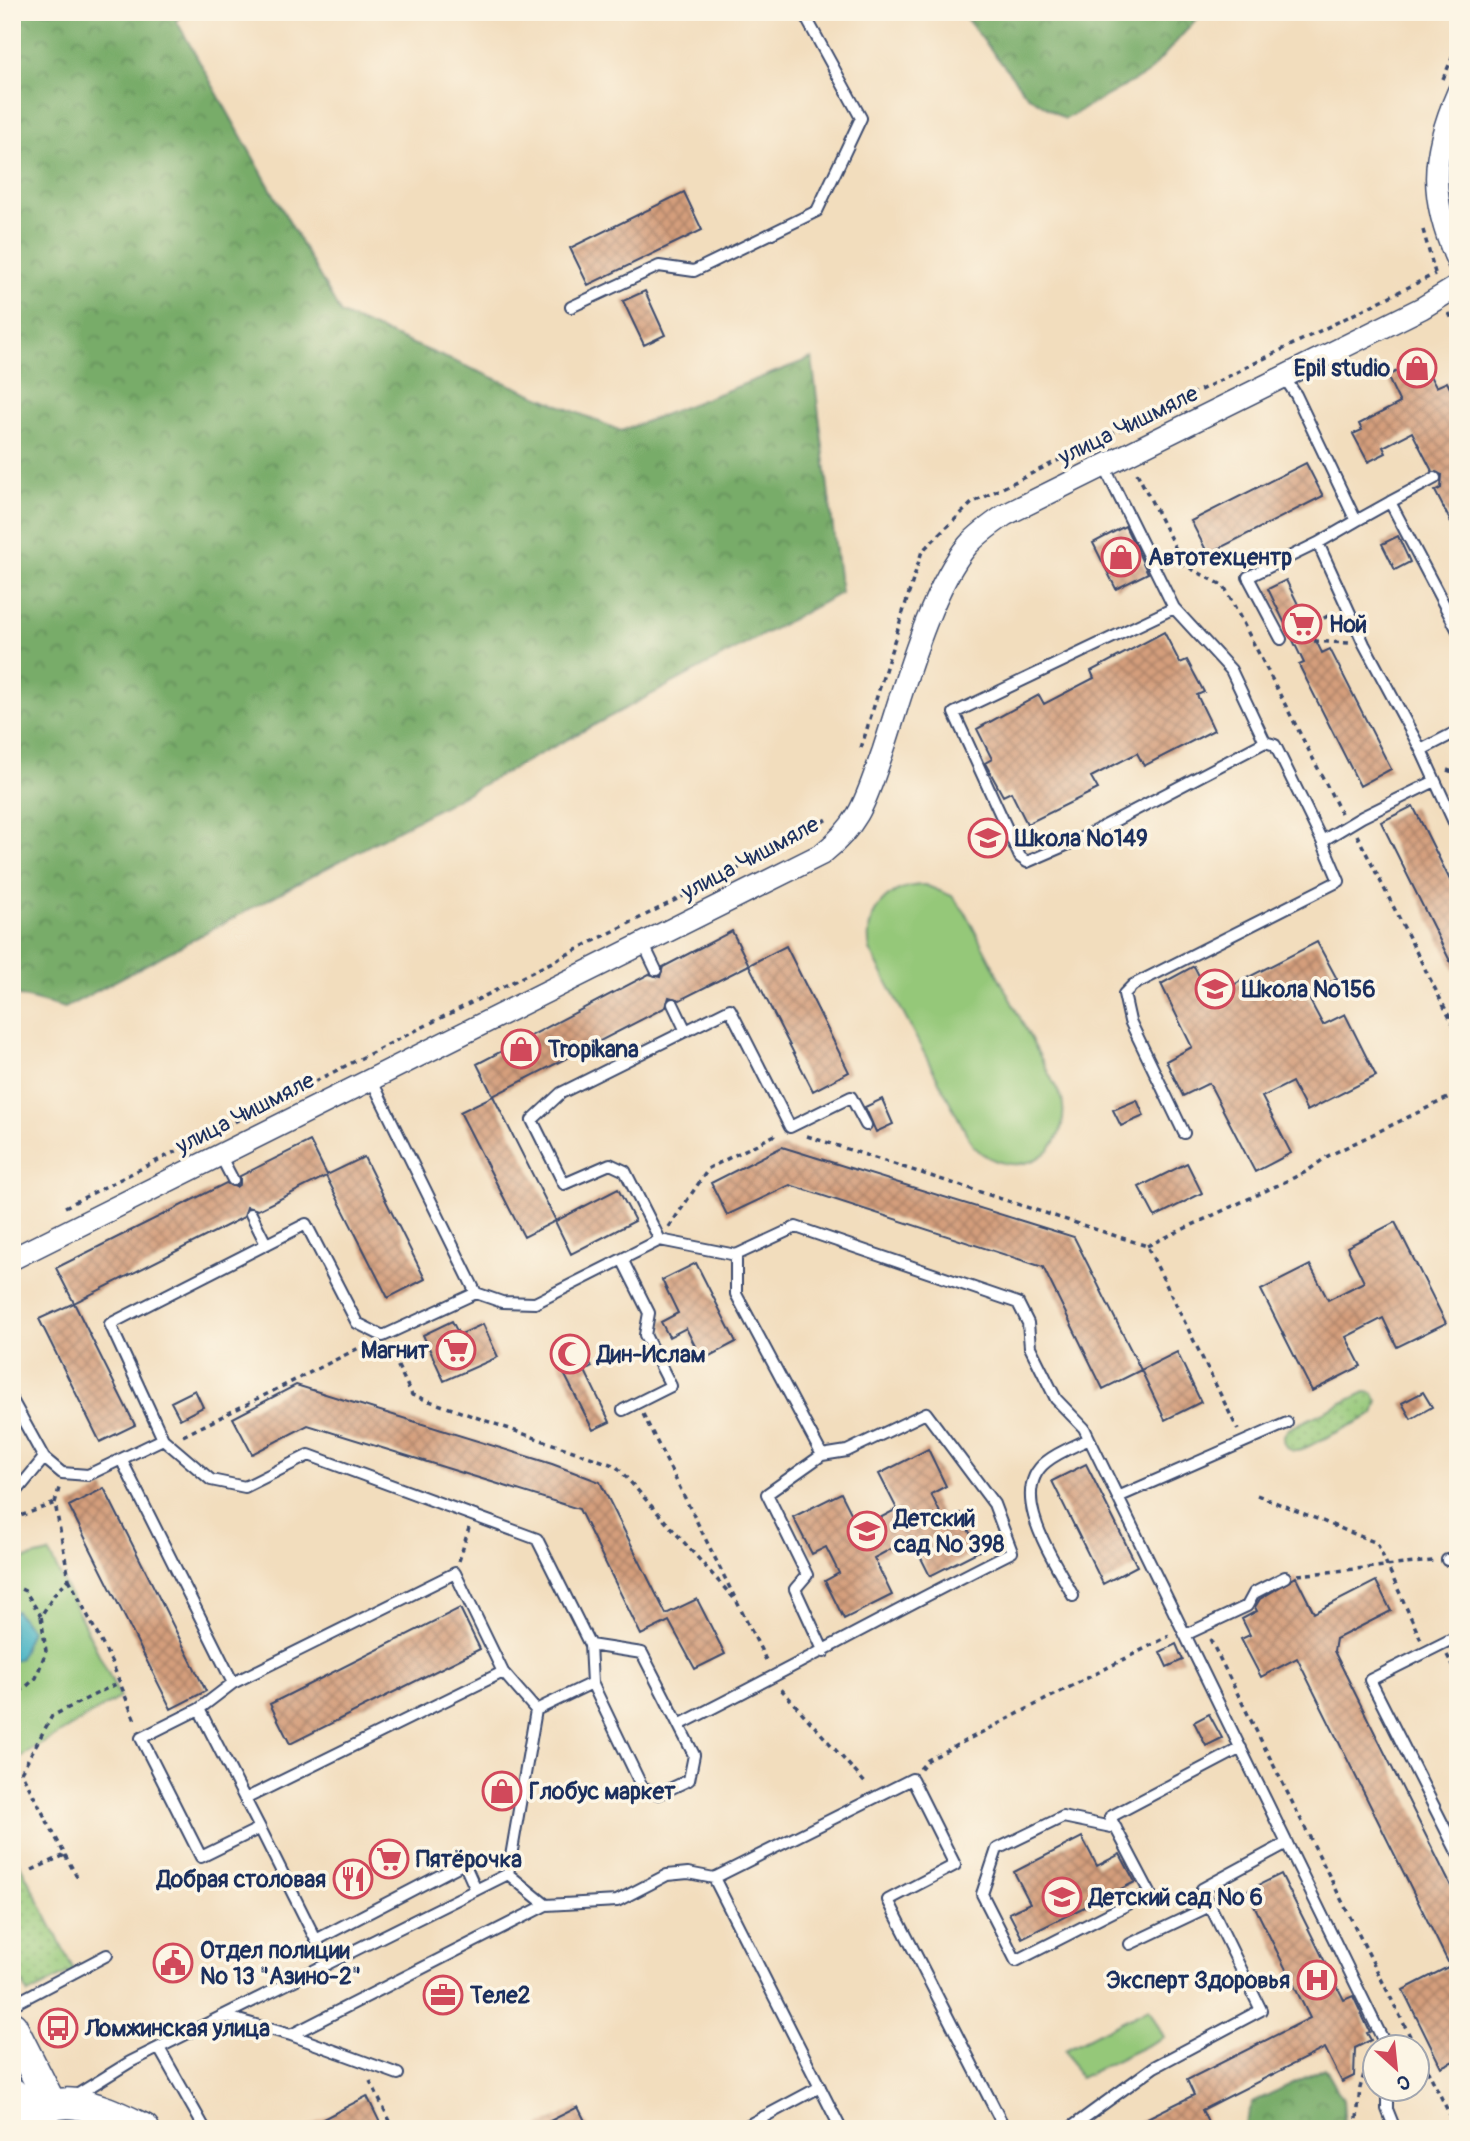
<svg xmlns="http://www.w3.org/2000/svg" width="1470" height="2141" viewBox="0 0 1470 2141" font-family="Pangolin,sans-serif">
	<defs>
		<pattern id="grass-dots" width="8" height="8" patternUnits="userSpaceOnUse" patternTransform="scale(1.75)"><rect width="8" height="8" fill="#95c879"/><path d="M2 2h.1M6 6h.1" fill="none" stroke="#79a366" stroke-width="1.8" stroke-linecap="round"/></pattern>
		<pattern id="forest-crowns" width="20" height="18" patternUnits="userSpaceOnUse" patternTransform="scale(1.75)"><rect width="20" height="18" fill="#78ac69"/><path d="M2 6a3 3 0 1 1 6 0M12 15a3 3 0 1 1 6 0" fill="none" stroke="#628c5a"/></pattern>
		<pattern id="building-cross-hatch" width="8" height="8" patternUnits="userSpaceOnUse" patternTransform="scale(1.75)"><rect width="8" height="8" fill="#d49e7b"/><path d="M0 0l8 8M0 8l8-8" fill="none" stroke="#ab8168"/></pattern>
	</defs>
	<rect width="100%" height="100%" fill="#fcf5e5"/>
	<filter id="ink" filterUnits="userSpaceOnUse"><feTurbulence type="fractalNoise" baseFrequency=".0143" numOctaves="2"/><feDisplacementMap in="SourceGraphic" scale="14" xChannelSelector="R" yChannelSelector="G"/><feConvolveMatrix kernelMatrix="1 2 1 2 8 2 1 2 1" color-interpolation-filters="sRGB"/></filter>
	<filter id="wash" filterUnits="userSpaceOnUse"><feTurbulence type="fractalNoise" baseFrequency=".00686" numOctaves="4" result="noise"/><feDisplacementMap in="SourceGraphic" scale="28" xChannelSelector="R" yChannelSelector="G"/><feGaussianBlur stdDeviation="1.57" result="paint"/><feColorMatrix in="noise" values="0 0 0 0 0 0 0 0 0 0 0 0 0 0 0 0 0 1.4 0 .05"/><feComposite in="paint" operator="in"/></filter>
	<g filter="url(#wash)">
		<rect width="100%" height="100%" fill="#f2ddbd"/>
		<!-- grass -->
		<path fill="url(#grass-dots)" stroke="#587c6c" stroke-width="2" d="M 1365,1392 L 1372,1393 L 1378,1401 L 1374,1414 L 1301,1450 C 1291,1453 1283,1448 1283,1437 L 1288,1429 Z
			M 12,1848 L 74,1970 L 28,1994 L 12,1962 Z"/>
		<!-- forest -->
		<path fill="url(#forest-crowns)" stroke="#4a6e64" stroke-width="2" d="M 12,12 L 191,12 L 176,20 L 341,314 L 621,431 L 812,358 L 841,593 L 65,1008 L 12,994 Z
			M 961,12 L 1203,12 L 1148,73 L 1065,119 L 1027,95 Z
			M 1325,2068 L 1343,2100 L 1345,2129 L 1243,2129 L 1253,2102 Z"/>
		<!-- park -->
		<path fill="#95c879" stroke="#587c6c" stroke-width="2" d="M 925,885 L 952,896 L 965,912 L 1062,1099 C 1073,1155 1014,1186 973,1146 L 870,950 C 863,913 887,885 925,885 Z
			M 49,1553 L 120,1697 L 12,1762 L 12,1562 Z
			M 1149,2008 L 1164,2037 L 1080,2078 L 1065,2050 Z"/>
		<!-- water -->
		<path fill="#47b3c4" stroke="#317191" stroke-width="2" d="M 16,1611 L 31,1630 L 20,1658 L 12,1661 L 12,1612 Z"/>
		<g id="blocks">
			<!-- building -->
			<path fill="url(#building-cross-hatch)" d="M 684,192 L 702,230 L 588,285 L 570,248 Z
				M 645,291 L 665,335 L 644,345 L 623,301 Z
				M 1421,359 L 1436,387 L 1447,382 L 1458,404 L 1458,536 L 1435,491 L 1441,488 L 1442,475 L 1432,471 L 1412,432 L 1383,447 L 1386,453 L 1368,462 L 1353,434 L 1362,430 L 1359,424 L 1400,403 L 1387,376 Z
				M 1306,463 L 1323,496 L 1208,554 L 1191,521 Z
				M 1125,526 L 1148,573 L 1116,589 L 1093,543 Z
				M 1398,536 L 1410,562 L 1395,570 L 1382,544 Z
				M 1286,580 L 1322,653 L 1330,649 L 1391,769 L 1360,786 L 1299,665 L 1304,663 L 1268,589 Z
				M 1164,632 L 1180,663 L 1187,660 L 1204,692 L 1197,695 L 1214,730 L 1144,766 L 1137,753 L 1091,777 L 1098,789 L 1027,824 L 1011,792 L 1003,796 L 985,763 L 992,759 L 977,729 L 1039,695 L 1044,704 L 1094,678 L 1091,671 Z
				M 1413,806 L 1458,896 L 1458,977 L 1381,822 Z
				M 732,931 L 749,965 L 680,1000 L 669,997 L 666,1007 L 493,1096 L 477,1064 L 649,974 L 660,977 L 663,967 Z
				M 1317,942 L 1337,979 L 1307,995 L 1323,1025 L 1345,1014 L 1376,1076 L 1307,1111 L 1292,1082 L 1262,1097 L 1291,1153 L 1255,1172 L 1209,1083 L 1183,1096 L 1166,1061 L 1192,1047 L 1161,984 L 1194,966 L 1210,997 Z
				M 786,946 L 849,1072 L 813,1091 L 749,965 Z
				M 493,1096 L 556,1221 L 618,1189 L 635,1221 L 571,1254 L 555,1221 L 524,1237 L 460,1112 Z
				M 882,1099 L 893,1124 L 876,1132 L 865,1107 Z
				M 1137,1100 L 1144,1116 L 1121,1126 L 1113,1110 Z
				M 310,1141 L 327,1175 L 364,1157 L 425,1279 L 388,1298 L 326,1176 L 258,1210 L 247,1207 L 244,1217 L 74,1303 L 56,1268 L 226,1183 L 236,1187 L 240,1184 L 240,1176 Z
				M 782,1147 L 1074,1237 L 1141,1370 L 1103,1389 L 1043,1267 L 790,1185 L 727,1215 L 711,1183 Z
				M 1187,1163 L 1202,1193 L 1155,1217 L 1139,1187 Z
				M 1395,1222 L 1446,1323 L 1397,1347 L 1383,1318 L 1346,1337 L 1361,1366 L 1312,1391 L 1261,1290 L 1310,1265 L 1328,1300 L 1364,1282 L 1347,1247 Z
				M 696,1263 L 736,1342 L 702,1360 L 686,1328 L 669,1337 L 661,1322 L 678,1313 L 662,1280 Z
				M 74,1303 L 135,1425 L 100,1442 L 39,1319 Z
				M 452,1321 L 459,1335 L 483,1324 L 498,1357 L 444,1381 L 423,1335 Z
				M 580,1344 L 592,1367 L 585,1371 L 610,1422 L 593,1430 L 555,1356 Z
				M 1177,1352 L 1201,1402 L 1165,1420 L 1141,1370 Z
				M 296,1385 L 552,1464 L 600,1482 L 666,1614 L 697,1599 L 725,1654 L 695,1669 L 669,1621 L 641,1635 L 579,1509 L 308,1425 L 252,1454 L 233,1418 Z
				M 195,1390 L 203,1407 L 180,1419 L 171,1402 Z
				M 1423,1392 L 1432,1407 L 1411,1419 L 1402,1403 Z
				M 928,1449 L 946,1486 L 931,1494 L 944,1521 L 960,1513 L 979,1551 L 930,1576 L 911,1538 L 874,1558 L 892,1595 L 844,1619 L 825,1581 L 839,1573 L 826,1547 L 812,1554 L 793,1517 L 841,1493 L 859,1529 L 897,1509 L 879,1474 Z
				M 1086,1464 L 1137,1566 L 1103,1584 L 1052,1481 Z
				M 104,1488 L 206,1691 L 171,1709 L 69,1506 Z
				M 1296,1577 L 1314,1613 L 1376,1581 L 1391,1611 L 1336,1639 L 1334,1651 L 1458,1900 L 1458,2059 L 1441,2067 L 1403,1990 L 1450,1966 L 1297,1658 L 1261,1677 L 1241,1639 L 1250,1635 L 1242,1619 L 1257,1611 L 1255,1607 L 1260,1599 Z
				M 460,1608 L 480,1649 L 290,1744 L 270,1704 Z
				M 1176,1644 L 1183,1660 L 1167,1667 L 1160,1652 Z
				M 1209,1714 L 1222,1738 L 1206,1746 L 1194,1722 Z
				M 1082,1837 L 1097,1866 L 1120,1854 L 1135,1882 L 1022,1938 L 1009,1913 L 1030,1903 L 1014,1872 Z
				M 1281,1874 L 1344,2000 L 1353,1996 L 1370,2032 L 1367,2033 L 1371,2040 L 1355,2048 L 1354,2076 L 1342,2082 L 1325,2048 L 1202,2110 L 1211,2129 L 1125,2129 L 1194,2095 L 1187,2080 L 1310,2018 L 1247,1891 Z
				M 367,2096 L 383,2129 L 304,2129 Z
				M 578,2107 L 589,2129 L 534,2129 Z"/>
		</g>
	</g>
	<g filter="url(#ink)">
		<use href="#blocks" fill-opacity="0" stroke="#3b496c" stroke-width="2"/>
		<g fill="none" stroke-linecap="round" stroke-linejoin="round">
			<defs>
				<path id="lane" d="M 571,307 L 659,266 L 694,271 L 817,211 L 861,118 L 803,12
					M 1284,377 L 1296,395 L 1356,521 L 1390,502 L 1458,631
					M 1104,466 L 1174,608 L 954,713 L 1020,857 L 1027,862 L 1078,840 L 1265,742
					M 1390,502 L 1435,478
					M 1356,521 L 1318,543 L 1364,644 L 1421,750 L 1458,831
					M 1174,608 L 1231,670 L 1265,742 L 1275,745 L 1322,841
					M 1281,639 L 1248,577 L 1318,543
					M 1421,750 L 1458,731
					M 643,943 L 656,970
					M 673,1004 L 686,1031
					M 371,1079 L 476,1293 L 502,1302 L 535,1303 L 660,1240 L 625,1171 L 610,1164 L 564,1184 L 532,1120 L 561,1093 L 730,1009 L 790,1127 L 851,1097 L 866,1125
					M 1184,1133 L 1130,1021 L 1124,994 L 1133,985 L 1339,881 L 1322,841 L 1362,817 L 1433,782
					M 220,1155 L 233,1180
					M 251,1214 L 266,1244
					M 660,1240 L 736,1255 L 796,1227 L 1018,1303 L 1028,1323 L 1030,1347 L 1056,1399 L 1084,1428 L 1386,2046
					M 736,1255 L 736,1294 L 822,1455
					M 622,1259 L 649,1313 L 645,1335 L 671,1386 L 623,1410
					M 476,1293 L 383,1336 L 357,1323 L 306,1224 L 110,1324 L 163,1439 L 211,1480 L 245,1487 L 309,1455 L 537,1539 L 590,1645
					M 12,1400 L 44,1458 L 62,1473 L 88,1475 L 163,1439
					M 121,1459 L 233,1683 L 455,1573 L 503,1672 L 245,1799 L 199,1709 L 233,1683
					M 12,1497 L 44,1458
					M 1118,1497 L 1287,1423
					M 1447,1560 L 1458,1559
					M 1073,1596 C 1056,1562 1006,1494 1046,1462 C 1058,1452 1075,1446 1089,1439
					M 1185,1635 L 1247,1606 L 1254,1593 L 1285,1577
					M 1458,1636 L 1370,1680 L 1458,1854
					M 503,1672 L 536,1710
					M 199,1709 L 141,1738 L 201,1857 L 260,1828 L 245,1799
					M 679,1725 C 790,1669 900,1608 1012,1552 L 994,1504 L 926,1413 L 847,1451 L 822,1455 L 767,1494 L 807,1575 L 795,1589 L 824,1652
					M 260,1828 L 328,1964
					M 1116,1828 L 1063,1817 L 997,1849 L 982,1894 L 1016,1961 L 1150,1893 L 1110,1817 L 1241,1748
					M 508,1874 L 546,1905 L 617,1901 L 667,1875 L 688,1873 L 714,1878
					M 316,1940 L 464,1863 L 476,1890
					M 1130,1944 L 1210,1906
					M 12,2005 L 107,1955
					M 224,2016 L 291,2035 L 546,1905
					M 291,2035 L 398,2074
					M 159,2048 L 205,2129
					M 1387,2088 L 1387,2109 L 1395,2129
					M 75,2096 L 130,2062 L 508,1874 L 536,1710 L 592,1683 L 642,1787 L 659,1794 L 689,1780 L 694,1755 L 642,1653 L 590,1645 L 592,1683
					M 741,2129 L 820,2087
					M 841,2129 L 714,1878 L 912,1779 L 955,1865 L 888,1900 L 1005,2129
					M 1069,2129 L 1154,2067 L 1261,2010 L 1202,1889 L 1287,1843"/>
				<path id="street" d="M 1458,92 C 1430,156 1429,199 1458,263
					M 12,1259 L 822,854 C 862,822 866,798 883,751 C 902,694 930,589 968,545 C 979,533 992,524 1005,515 L 1422,308 L 1458,286"/>
				<path id="secondary" d="M 12,2027 L 52,2106
					M 12,2093 L 26,2120
					M 18,2129 C 55,2083 102,2109 144,2129"/>
			</defs>
			<!-- lane casing -->
			<use href="#lane" stroke="#3b496c" stroke-width="14"/>
			<!-- street casing -->
			<use href="#street" stroke="#3b496c" stroke-width="24"/>
			<!-- secondary casing -->
			<use href="#secondary" stroke="#3b496c" stroke-width="33"/>
			<!-- path -->
			<path stroke="#3b496c" stroke-width="3.5" stroke-dasharray="5 5" stroke-linecap="butt" d="M 1443,79 L 1456,49
				M 1423,230 L 1435,273
				M 1449,313 L 1458,331
				M 1137,473 L 1184,565 L 1224,586 L 1341,813
				M 1315,623 L 1335,612
				M 1294,640 L 1349,643
				M 861,748 L 922,551 L 972,503 L 1435,274
				M 1447,770 L 1458,774
				M 1357,835 L 1458,1034
				M 807,1136 L 1147,1246 L 1238,1430
				M 65,1207 L 759,858 L 829,818
				M 669,1227 L 709,1168 L 779,1133
				M 1147,1246 L 1306,1172 L 1328,1156 L 1458,1093
				M 389,1348 L 412,1395 L 616,1466 L 738,1603
				M 643,1414 L 768,1664
				M 183,1436 L 367,1344
				M 1257,1495 L 1377,1543 L 1421,1640
				M 12,1519 L 55,1503
				M 459,1561 L 469,1528
				M 1298,1575 L 1433,1561
				M 69,1579 L 112,1663 L 136,1723
				M 12,1585 L 25,1591 L 41,1616
				M 1210,1639 L 1415,2046
				M 1447,1655 L 1458,1675
				M 781,1689 L 867,1785
				M 12,1699 L 36,1678 L 46,1651 L 41,1616 L 56,1592 L 69,1579 L 55,1503 L 59,1488
				M 920,1769 L 928,1760 L 1169,1636
				M 65,1855 L 77,1877
				M 32,1870 L 65,1855 L 21,1772 L 52,1716 L 120,1682
				M 1418,2051 L 1451,2117
				M 370,2081 L 394,2129
				M 1356,2129 L 1360,2088 L 1369,2057 L 1373,2054"/>
			<!-- lane -->
			<use href="#lane" stroke="#fff" stroke-width="10"/>
			<!-- street -->
			<use href="#street" stroke="#fff" stroke-width="21"/>
			<!-- secondary -->
			<use href="#secondary" stroke="#fff" stroke-width="30"/>
		</g>
	</g>
	<!-- icons -->
	<defs>
		<symbol id="shop-ring" viewBox="-11 -11 22 22"><circle r="9.5" fill="#fcf5e5" stroke="#d1495b" stroke-width="1.5"/><path d="M-5-2.5h2.3a2.7 3.5 0 0 1 5.4 0H5L5.5 6h-11ZM-1.5-2.5h3a1.5 2.3 0 0 0-3 0Z" fill="#d1495b"/></symbol>
		<symbol id="supermarket-ring" viewBox="-11 -11 22 22"><circle r="9.5" fill="#fcf5e5" stroke="#d1495b" stroke-width="1.5"/><path d="M-6-5.5h2.5l.6 2H6L4.5 2H-2.5L-4.4-4H-6ZM-1.5 3.2a1.3 1.3 0 1 0 .1 0ZM3 3.2a1.3 1.3 0 1 0 .1 0Z" fill="#d1495b"/></symbol>
		<symbol id="school-ring" viewBox="-11 -11 22 22"><circle r="9.5" fill="#fcf5e5" stroke="#d1495b" stroke-width="1.5"/><path d="M0-5L7-2L0 1L-7-2ZM-4 1L0 2.5L4 1V4Q0 6-4 4Z" fill="#d1495b"/></symbol>
		<symbol id="mosque-ring" viewBox="-11 -11 22 22"><circle r="9.5" fill="#fcf5e5" stroke="#d1495b" stroke-width="1.5"/><path d="M3.5-4.9A6 6 0 1 0 3.5 4.9A5 5 0 1 1 3.5-4.9Z" fill="#d1495b"/></symbol>
		<symbol id="restaurant-ring" viewBox="-11 -11 22 22"><circle r="9.5" fill="#fcf5e5" stroke="#d1495b" stroke-width="1.5"/><path d="M-5-6h1v4h1v-4h1v4h1v-4h1v5L-1.5 .5V6h-2V.5L-5-1ZM5-6V6H3V1.5H1.5Q1.5-4 5-6Z" fill="#d1495b"/></symbol>
		<symbol id="civic-ring" viewBox="-11 -11 22 22"><circle r="9.5" fill="#fcf5e5" stroke="#d1495b" stroke-width="1.5"/><path d="M-.6-6.5H3V-4.5H.6V-3L4-1V1h2V6H-6V1h2V-1L-.6-3ZM-1.2 2.5V6h2.4V2.5Z" fill="#d1495b"/></symbol>
		<symbol id="hospital-ring" viewBox="-11 -11 22 22"><circle r="9.5" fill="#fcf5e5" stroke="#d1495b" stroke-width="1.5"/><path d="M-5-5h3v3.5h4V-5h3V5h-3V1.5h-4V5h-3Z" fill="#d1495b"/></symbol>
		<symbol id="office-ring" viewBox="-11 -11 22 22"><circle r="9.5" fill="#fcf5e5" stroke="#d1495b" stroke-width="1.5"/><path d="M-6-3h4V-5.5h4V-3h4V5H-6ZM-1-4.5V-3h2v-1.5ZM-6 0V1H6V0Z" fill="#d1495b"/></symbol>
		<symbol id="bus-ring" viewBox="-11 -11 22 22"><circle r="9.5" fill="#fcf5e5" stroke="#d1495b" stroke-width="1.5"/><path d="M-5-6H5V4H4V6H2V4H-2V6H-4V4H-5ZM-3.5-4V0h7V-4ZM-3.5 1.2v1.5H-2V1.2ZM2 1.2v1.5H3.5V1.2Z" fill="#d1495b"/></symbol>
	</defs>
	<g fill-rule="evenodd">
		<use href="#shop-ring" x="1395" y="346" width="44" height="44"/>
		<use href="#shop-ring" x="1099" y="535" width="44" height="44"/>
		<use href="#supermarket-ring" x="1280" y="602" width="44" height="44"/>
		<use href="#school-ring" x="966" y="816" width="44" height="44"/>
		<use href="#school-ring" x="1193" y="967" width="44" height="44"/>
		<use href="#shop-ring" x="499" y="1027" width="44" height="44"/>
		<use href="#supermarket-ring" x="434" y="1328" width="44" height="44"/>
		<use href="#mosque-ring" x="548" y="1332" width="44" height="44"/>
		<use href="#school-ring" x="845" y="1509" width="44" height="44"/>
		<use href="#shop-ring" x="480" y="1769" width="44" height="44"/>
		<use href="#supermarket-ring" x="367" y="1837" width="44" height="44"/>
		<use href="#restaurant-ring" x="331" y="1857" width="44" height="44"/>
		<use href="#school-ring" x="1040" y="1875" width="44" height="44"/>
		<use href="#civic-ring" x="151" y="1941" width="44" height="44"/>
		<use href="#hospital-ring" x="1295" y="1958" width="44" height="44"/>
		<use href="#office-ring" x="421" y="1973" width="44" height="44"/>
		<use href="#bus-ring" x="36" y="2006" width="44" height="44"/>
	</g>
	<g text-anchor="middle" dominant-baseline="central" stroke-width="7" stroke-linejoin="round" paint-order="stroke">
		<!-- poi labels -->
		<g font-size="23" font-weight="bold" fill="#1b2f5e" stroke="#fcf5e5" text-anchor="start">
			<text x="1390" y="368" text-anchor="end">Epil studio</text>
			<text x="1148" y="557">Автотехцентр</text>
			<text x="1329" y="624">Ной</text>
			<text x="1015" y="838">Школа №149</text>
			<text x="1242" y="989">Школа №156</text>
			<text x="548" y="1049">Tropikana</text>
			<text x="429" y="1350" text-anchor="end">Магнит</text>
			<text x="597" y="1354">Дин-Ислам</text>
			<text x="894" y="1518">Детский<tspan x="894" dy="26">сад № 398</tspan></text>
			<text x="529" y="1791">Глобус маркет</text>
			<text x="416" y="1859">Пятёрочка</text>
			<text x="326" y="1879" text-anchor="end">Добрая столовая</text>
			<text x="1089" y="1897">Детский сад № 6</text>
			<text x="200" y="1950">Отдел полиции<tspan x="200" dy="26">№ 13 "Азино-2"</tspan></text>
			<text x="1290" y="1980" text-anchor="end">Эксперт Здоровья</text>
			<text x="470" y="1995">Теле2</text>
			<text x="85" y="2028">Ломжинская улица</text>
		</g>
		<!-- street labels -->
		<g font-size="23" fill="#1b2f5e" stroke="#fcf5e5">
			<text transform="translate(1128 425) rotate(-26)">улица Чишмяле</text>
			<text transform="translate(750 858) rotate(-28)">улица Чишмяле</text>
			<text transform="translate(245 1113) rotate(-27)">улица Чишмяле</text>
		</g>
	</g>
	<!-- margin -->
	<rect width="1470" height="2141" fill="none" stroke="#fcf5e5" stroke-width="42"/>
	<!-- north arrow -->
	<g transform="translate(1396 2068) rotate(153)"><circle r="33" fill="#fcf5e5" stroke="#a2a6af" stroke-width="2"/>
	<path d="M0-5L12 26L0 18L-12 26Z" fill="#d1495b"/>
	<text y="-10" font-size="19" font-weight="bold" text-anchor="middle" fill="#1b2f5e">С</text>
	</g>
</svg>
